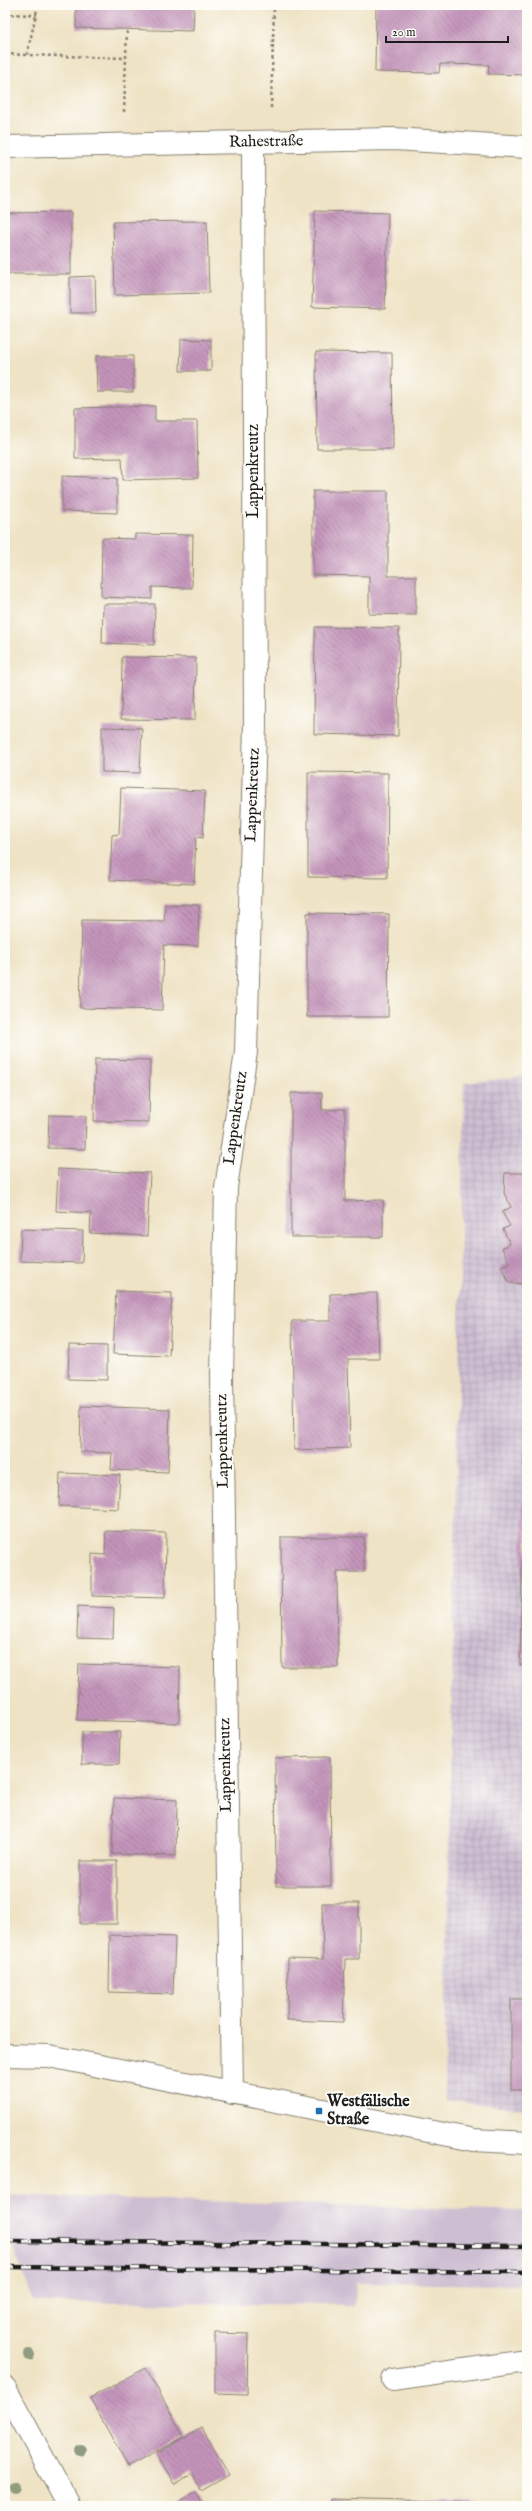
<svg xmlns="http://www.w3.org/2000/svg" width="532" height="2511" viewBox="0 0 532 2511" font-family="'IM FELL English',serif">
	<defs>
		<pattern id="industrial-grid" width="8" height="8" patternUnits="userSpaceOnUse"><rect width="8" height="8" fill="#cdbed2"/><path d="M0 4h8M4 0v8" fill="none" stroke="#afa3b4"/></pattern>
		<pattern id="building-back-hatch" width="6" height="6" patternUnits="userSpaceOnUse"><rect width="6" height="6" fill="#c494bb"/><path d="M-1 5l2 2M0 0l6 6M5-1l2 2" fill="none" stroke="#9e7897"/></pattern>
	</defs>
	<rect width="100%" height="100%" fill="#fdfcf7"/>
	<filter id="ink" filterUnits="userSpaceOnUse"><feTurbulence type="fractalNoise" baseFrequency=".025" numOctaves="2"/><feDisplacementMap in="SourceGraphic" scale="8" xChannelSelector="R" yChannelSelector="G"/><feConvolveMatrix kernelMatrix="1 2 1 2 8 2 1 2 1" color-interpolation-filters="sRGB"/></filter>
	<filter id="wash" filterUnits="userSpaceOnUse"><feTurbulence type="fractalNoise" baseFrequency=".012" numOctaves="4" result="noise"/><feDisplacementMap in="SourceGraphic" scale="16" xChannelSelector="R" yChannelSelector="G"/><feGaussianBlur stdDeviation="0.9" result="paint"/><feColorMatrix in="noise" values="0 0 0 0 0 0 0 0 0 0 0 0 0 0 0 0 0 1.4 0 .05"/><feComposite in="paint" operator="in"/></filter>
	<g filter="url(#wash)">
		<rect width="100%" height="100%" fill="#efe3c5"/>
		<!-- industrial -->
		<path fill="url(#industrial-grid)" d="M 527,1076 L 527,2109 L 444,2100 L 464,1083 Z"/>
		<!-- railway -->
		<path fill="#cdbed2" d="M 5,2195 L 527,2211 L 527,2285 L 356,2283 L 355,2305 L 34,2302 L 5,2226 Z"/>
		<g id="blocks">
			<!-- building -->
			<path fill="url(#building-back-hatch)" d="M 76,5 L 194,5 L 193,31 L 76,28 Z
				M 376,5 L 527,5 L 527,75 L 488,74 L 489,65 L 440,64 L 439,73 L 375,72 Z
				M 315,211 L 388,213 L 385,309 L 312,307 Z
				M 71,212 L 71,274 L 5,274 L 5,213 Z
				M 207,221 L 209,293 L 115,295 L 113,222 Z
				M 95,276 L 96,313 L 70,313 L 70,277 Z
				M 181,339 L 211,340 L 211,371 L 180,371 Z
				M 316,352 L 392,353 L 393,449 L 317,449 Z
				M 96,356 L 133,356 L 133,392 L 97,392 Z
				M 155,406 L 155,421 L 197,421 L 198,478 L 123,480 L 122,458 L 75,459 L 75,408 Z
				M 62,476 L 117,478 L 117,513 L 62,511 Z
				M 313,491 L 388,491 L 388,576 L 416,576 L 416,615 L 369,614 L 369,576 L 313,575 Z
				M 135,534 L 193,535 L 192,588 L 152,587 L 152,599 L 101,597 L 102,538 L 135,539 Z
				M 103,604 L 155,604 L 154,645 L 102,643 Z
				M 315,627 L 399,628 L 398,736 L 314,734 Z
				M 122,657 L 196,658 L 195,720 L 121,719 Z
				M 102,727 L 142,728 L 140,773 L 102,772 Z
				M 308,772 L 388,773 L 387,878 L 308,877 Z
				M 121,788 L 205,791 L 203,838 L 196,837 L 194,884 L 110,880 L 112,835 L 119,834 Z
				M 165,904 L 199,905 L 198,946 L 164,945 L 162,1010 L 80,1008 L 82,920 L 164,921 Z
				M 307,913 L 389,914 L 388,1017 L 307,1017 Z
				M 95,1059 L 150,1060 L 149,1122 L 94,1121 Z
				M 291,1093 L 322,1093 L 322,1110 L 345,1109 L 345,1201 L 383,1200 L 383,1237 L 291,1237 Z
				M 49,1115 L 86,1116 L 85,1149 L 48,1148 Z
				M 58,1169 L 150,1173 L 147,1236 L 90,1233 L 91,1213 L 56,1211 Z
				M 505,1173 L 527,1173 L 527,1284 L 509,1283 L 501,1266 L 509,1263 L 502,1248 L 510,1244 L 503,1229 L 510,1226 L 502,1212 L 511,1207 L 504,1193 Z
				M 21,1229 L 83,1231 L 82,1263 L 20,1261 Z
				M 116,1291 L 172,1293 L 169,1356 L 113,1354 Z
				M 377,1293 L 379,1359 L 348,1359 L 350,1448 L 294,1450 L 292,1321 L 330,1321 L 330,1294 Z
				M 69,1345 L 107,1346 L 107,1380 L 68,1379 Z
				M 81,1406 L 170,1409 L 168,1472 L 111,1470 L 112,1453 L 80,1452 Z
				M 525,1419 L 527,1419 L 527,1665 L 520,1665 Z
				M 60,1473 L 120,1475 L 118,1509 L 59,1506 Z
				M 106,1531 L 166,1533 L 165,1598 L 92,1596 L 92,1554 L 105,1555 Z
				M 281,1537 L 364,1537 L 364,1572 L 337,1572 L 338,1667 L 282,1667 Z
				M 78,1606 L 114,1608 L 113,1639 L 77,1638 Z
				M 79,1664 L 180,1667 L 179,1723 L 77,1720 Z
				M 82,1732 L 120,1732 L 119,1764 L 82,1764 Z
				M 330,1757 L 331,1886 L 276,1886 L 275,1758 Z
				M 114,1798 L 177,1800 L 176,1856 L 112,1854 Z
				M 80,1861 L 117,1861 L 117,1924 L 80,1924 Z
				M 322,1903 L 359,1903 L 359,1959 L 345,1959 L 343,2022 L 287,2020 L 288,1958 L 323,1959 Z
				M 110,1935 L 175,1937 L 173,1994 L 109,1992 Z
				M 511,1999 L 527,1999 L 527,2090 L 511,2090 Z
				M 215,2333 L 248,2334 L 247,2394 L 215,2393 Z
				M 146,2368 L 184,2437 L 128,2467 L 90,2398 Z
				M 202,2428 L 229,2475 L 201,2491 L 192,2474 L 174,2484 L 156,2454 Z
				M 196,2493 L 203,2506 L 171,2506 Z
				M 331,2499 L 475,2503 L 475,2506 L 331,2506 Z"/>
		</g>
	</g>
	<g filter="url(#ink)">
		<use href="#blocks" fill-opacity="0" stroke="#868070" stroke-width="1"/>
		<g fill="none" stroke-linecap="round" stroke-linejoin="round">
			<defs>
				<path id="minor" d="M 5,147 L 393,139 L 527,147
					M 5,2055 L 49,2056 L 474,2140 L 527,2143
					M 232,2093 L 222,1376 L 226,1188 L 246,1052 L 255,725 L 253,142
					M 393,2380 L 527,2361"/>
				<path id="major" d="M 5,2388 L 69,2506"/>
			</defs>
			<!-- minor casing -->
			<use href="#minor" stroke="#868070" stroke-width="24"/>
			<!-- major casing -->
			<use href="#major" stroke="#868070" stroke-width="24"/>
			<!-- path -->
			<path stroke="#868070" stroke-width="2.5" stroke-dasharray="3 3" stroke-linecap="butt" d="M 38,5 L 27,55 L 126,58
				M 5,14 L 37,15
				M 5,54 L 27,55
				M 271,108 L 274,5
				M 124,112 L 127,29
				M 6,2506 L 8,2505"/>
			<!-- minor -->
			<use href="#minor" stroke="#fff" stroke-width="22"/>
			<!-- major -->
			<use href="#major" stroke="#fff" stroke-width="22"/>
			<defs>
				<path id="rail" d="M 5,2241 L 527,2246
					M 5,2267 L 527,2272"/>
			</defs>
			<!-- rail casing -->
			<use href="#rail" stroke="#1c1c1c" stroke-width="4.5"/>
			<!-- rail -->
			<use href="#rail" stroke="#fdfcf7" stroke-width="3" stroke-dasharray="9" stroke-linecap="butt"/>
		</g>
		<!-- trees -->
		<g fill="#919b81">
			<circle cx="29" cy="2355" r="6"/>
			<circle cx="80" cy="2450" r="6"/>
			<circle cx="14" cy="2487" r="6"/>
		</g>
	</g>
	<!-- markers -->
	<rect fill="#1f6fb2" stroke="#fdfcf7" stroke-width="1.5" x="315" y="2107" width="8" height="8" rx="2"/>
	<g text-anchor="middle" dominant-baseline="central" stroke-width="4" stroke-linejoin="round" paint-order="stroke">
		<!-- street labels -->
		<g font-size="16" fill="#1c1c1c" stroke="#fdfcf7">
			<text transform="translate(266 142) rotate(-1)">Rahestraße</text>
			<text transform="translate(254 471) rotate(-90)">Lappenkreutz</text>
			<text transform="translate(253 795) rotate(-88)">Lappenkreutz</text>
			<text transform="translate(236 1118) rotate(-82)">Lappenkreutz</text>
			<text transform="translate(223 1441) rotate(-91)">Lappenkreutz</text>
			<text transform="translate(226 1765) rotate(-91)">Lappenkreutz</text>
		</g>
		<!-- poi labels -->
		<g font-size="16" font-weight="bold" fill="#1c1c1c" stroke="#fdfcf7" text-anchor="start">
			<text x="327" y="2102">Westfälische<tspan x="327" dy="18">Straße</tspan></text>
		</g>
	</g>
	<!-- margin -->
	<rect width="532" height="2511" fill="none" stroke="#fdfcf7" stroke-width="20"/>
	<!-- scale -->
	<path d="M386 36v6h122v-6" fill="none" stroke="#1c1c1c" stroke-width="2"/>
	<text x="392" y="36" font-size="12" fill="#1c1c1c" stroke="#fdfcf7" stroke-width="3" paint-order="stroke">20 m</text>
</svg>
